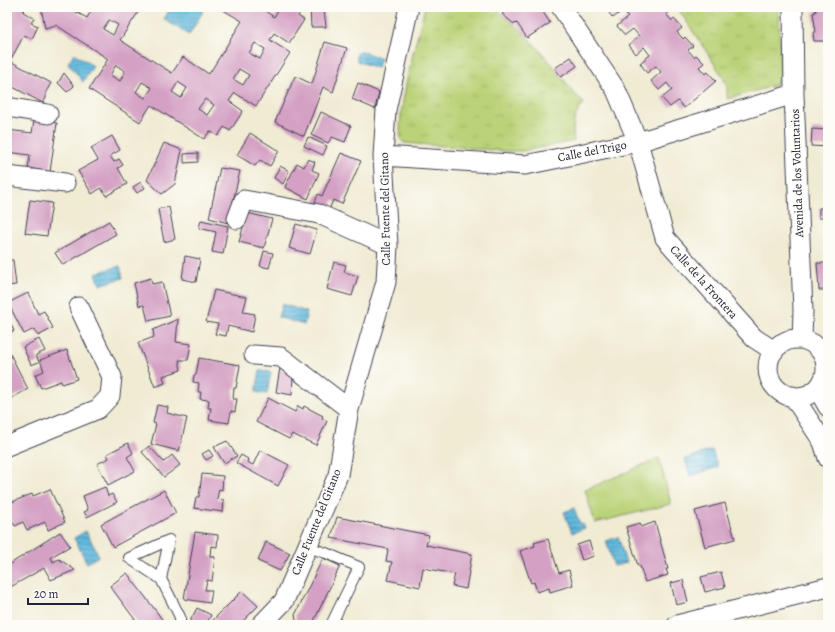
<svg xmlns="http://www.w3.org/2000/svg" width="835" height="632" viewBox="0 0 835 632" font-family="Alegreya,serif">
	<defs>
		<pattern id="grass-tufts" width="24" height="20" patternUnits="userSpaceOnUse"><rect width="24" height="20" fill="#bad378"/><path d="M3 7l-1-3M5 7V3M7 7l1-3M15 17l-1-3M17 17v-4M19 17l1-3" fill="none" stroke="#a0b569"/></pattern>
		<pattern id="water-rules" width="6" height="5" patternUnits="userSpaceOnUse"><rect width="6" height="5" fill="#60b9dd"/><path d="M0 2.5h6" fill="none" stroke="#4f96b4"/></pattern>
	</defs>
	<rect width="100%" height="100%" fill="#fdfcf7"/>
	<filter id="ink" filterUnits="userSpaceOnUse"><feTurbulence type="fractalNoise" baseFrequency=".025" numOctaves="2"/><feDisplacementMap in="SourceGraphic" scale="8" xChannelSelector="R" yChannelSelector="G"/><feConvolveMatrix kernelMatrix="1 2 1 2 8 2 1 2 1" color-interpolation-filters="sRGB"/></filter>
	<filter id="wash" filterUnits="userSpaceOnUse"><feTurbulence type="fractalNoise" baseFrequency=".012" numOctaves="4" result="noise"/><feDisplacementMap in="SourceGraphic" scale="16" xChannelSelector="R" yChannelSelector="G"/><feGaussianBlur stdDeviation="0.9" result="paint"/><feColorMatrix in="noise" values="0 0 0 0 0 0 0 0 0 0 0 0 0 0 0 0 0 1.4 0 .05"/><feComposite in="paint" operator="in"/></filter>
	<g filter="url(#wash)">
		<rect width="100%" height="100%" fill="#f0ebd3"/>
		<!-- grass -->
		<path fill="url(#grass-tufts)" stroke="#6e7a5a" d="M 425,7 L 494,7 C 516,24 536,45 554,67 C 564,79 571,92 584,103 C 573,116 572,125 574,141 L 523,151 L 505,151 L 405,143 L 402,141 C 393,124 419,30 425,7 Z
			M 677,7 L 779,7 L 780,76 L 776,85 L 727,99 L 727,87 L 723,77 Z"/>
		<!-- pitch -->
		<path fill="#bad378" stroke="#6e7a5a" d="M 659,458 L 671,504 L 595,523 L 585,490 Z"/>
		<!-- water -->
		<path fill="url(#water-rules)" stroke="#416e8c" d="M 171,7 L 198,7 L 204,10 L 189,35 L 164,19 Z
			M 360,51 L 381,58 L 377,68 L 357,61 L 356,55 Z
			M 74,53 L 93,66 L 83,82 L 68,63 Z
			M 120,266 L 123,278 L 100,285 L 96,273 Z
			M 282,304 L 307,312 L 304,325 L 278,317 Z
			M 260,370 L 271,372 L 267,394 L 256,392 Z
			M 712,450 L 718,467 L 690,476 L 685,459 Z
			M 574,508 L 580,524 L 583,524 L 585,528 L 572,533 L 564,512 Z
			M 86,531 L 99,556 L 87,563 L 74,538 Z
			M 618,537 L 626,563 L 614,566 L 606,541 Z"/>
		<g id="blocks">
			<!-- building -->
			<path fill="#d4a1c4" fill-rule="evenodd" d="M 13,7 L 25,7 L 23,12 L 34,18 L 31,23 L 38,26 L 32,39 L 24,35 L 10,61 L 51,83 L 46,92 L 46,98 L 43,103 L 7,84 L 7,18 Z
				M 41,7 L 79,7 L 76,12 L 87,18 L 92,9 L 89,7 L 132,7 L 139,11 L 120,40 L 172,73 L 183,57 L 209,74 L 242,21 L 218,7 L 266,7 L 264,10 L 274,17 L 280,7 L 301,7 L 303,8 L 298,16 L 304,20 L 289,43 L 274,33 L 270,40 L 290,53 L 256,106 L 235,93 L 229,101 L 243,111 L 230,131 L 224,127 L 218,136 L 210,131 L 204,139 L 151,105 L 140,122 L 89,89 L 108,59 L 56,25 L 45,28 ZM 109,20 L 118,25 L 113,35 L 103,29 ZM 255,43 L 265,49 L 260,59 L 249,53 ZM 116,65 L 125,71 L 120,81 L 110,75 ZM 239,69 L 249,75 L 243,85 L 233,79 ZM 142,82 L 152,88 L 145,98 L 136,92 ZM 178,82 L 187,88 L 181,98 L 172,92 ZM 205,99 L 214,105 L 207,115 L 198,109 Z
				M 310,7 L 324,9 L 326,27 L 311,27 Z
				M 512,7 L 540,7 L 550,23 L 527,38 L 517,23 L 514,24 L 502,14 Z
				M 607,7 L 669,7 L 671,9 L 666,14 L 672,21 L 674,19 L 682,28 L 677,32 L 683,39 L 685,37 L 693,46 L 688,50 L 694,57 L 696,55 L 704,63 L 699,67 L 705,74 L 708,72 L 716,81 L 684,108 L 678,101 L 670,107 L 662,98 L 672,90 L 667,83 L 659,90 L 651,81 L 661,72 L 656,66 L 647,73 L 640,63 L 650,55 L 644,47 L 636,54 L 629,45 L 639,36 L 633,29 L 625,35 L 617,26 L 628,17 L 622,11 L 613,18 L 606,9 Z
				M 815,7 L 828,7 L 828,41 L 814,41 L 813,32 L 816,32 L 813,13 L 816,12 Z
				M 325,42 L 347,48 L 333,92 L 323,87 L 304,136 L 275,122 L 295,76 L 312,84 Z
				M 571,57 L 577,66 L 561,77 L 555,68 Z
				M 64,73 L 74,86 L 67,92 L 58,83 Z
				M 358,83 L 379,92 L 375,109 L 352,99 Z
				M 321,112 L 351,126 L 345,142 L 332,137 L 328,143 L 311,135 Z
				M 34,120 L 57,123 L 50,172 L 28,168 L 30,155 L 7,152 L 7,130 L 32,133 Z
				M 812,129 L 828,130 L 828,147 L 811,146 Z
				M 250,133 L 279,151 L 270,166 L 260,160 L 255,166 L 237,155 Z
				M 112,136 L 120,150 L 110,156 L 114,162 L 119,159 L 123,165 L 118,168 L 127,184 L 106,196 L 101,188 L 92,194 L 78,171 L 98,160 L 91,148 Z
				M 308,137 L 327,146 L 323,155 L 304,146 Z
				M 164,143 L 182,150 L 175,184 L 162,194 L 147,180 Z
				M 198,153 L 198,162 L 184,163 L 184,154 Z
				M 341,153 L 361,161 L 342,204 L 333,200 L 329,210 L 314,205 L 318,194 L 322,196 Z
				M 308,159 L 315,162 L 312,170 L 319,173 L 308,199 L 285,187 L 297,163 L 304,167 Z
				M 280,166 L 289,171 L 283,184 L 274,178 Z
				M 220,168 L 240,171 L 228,223 L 209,218 Z
				M 141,182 L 145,188 L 137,193 L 133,187 Z
				M 30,200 L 52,203 L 47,236 L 25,233 Z
				M 169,207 L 175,239 L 164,242 L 158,209 Z
				M 819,208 L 828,208 L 828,227 L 825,227 L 825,218 L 819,218 Z
				M 247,213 L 272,219 L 264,248 L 239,242 Z
				M 201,220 L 228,226 L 223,254 L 212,252 L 216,232 L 199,228 Z
				M 109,221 L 116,234 L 63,265 L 55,253 Z
				M 296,224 L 317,230 L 310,254 L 289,248 Z
				M 264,251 L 273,253 L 269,268 L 260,266 Z
				M 185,256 L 200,259 L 196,282 L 182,279 Z
				M 7,260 L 13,260 L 16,285 L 7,286 Z
				M 334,262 L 346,265 L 344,272 L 358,276 L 352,296 L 327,289 Z
				M 817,263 L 828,263 L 828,290 L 819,290 Z
				M 151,278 L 152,284 L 162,282 L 170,316 L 148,321 L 144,305 L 139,306 L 134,283 Z
				M 214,290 L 247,297 L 243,312 L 255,314 L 252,332 L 228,326 L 226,336 L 215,334 L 218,324 L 206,322 Z
				M 28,293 L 38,314 L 44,311 L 53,328 L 38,336 L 34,329 L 24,334 L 8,303 Z
				M 7,315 L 14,331 L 7,334 Z
				M 178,319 L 176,342 L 191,344 L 188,360 L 179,360 L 181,370 L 163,376 L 165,383 L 155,387 L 138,343 L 154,337 L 153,330 Z
				M 39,339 L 45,351 L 36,355 L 39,362 L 31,365 L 23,347 Z
				M 7,348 L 28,389 L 10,399 L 7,392 Z
				M 67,350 L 77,379 L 62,384 L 61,381 L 41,388 L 35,375 L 44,371 L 40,360 Z
				M 199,358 L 240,365 L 236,388 L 234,388 L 233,399 L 237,399 L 235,412 L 231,411 L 229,423 L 209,420 L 211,408 L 208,408 L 209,400 L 200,399 L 201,392 L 198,392 L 199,383 L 193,382 L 194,375 L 196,375 Z
				M 280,368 L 293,376 L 292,395 L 276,392 Z
				M 268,398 L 295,412 L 298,406 L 303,409 L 304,406 L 323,416 L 322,418 L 327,421 L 316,445 L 292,434 L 289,439 L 256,422 Z
				M 157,405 L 168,407 L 167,413 L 187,418 L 179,451 L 151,444 L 156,424 L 153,423 Z
				M 227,441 L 237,456 L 224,463 L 214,447 Z
				M 128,443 L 133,453 L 127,457 L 135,471 L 108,485 L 97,464 L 109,458 L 107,454 Z
				M 149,446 L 164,462 L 172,455 L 180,465 L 164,477 L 142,452 Z
				M 209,450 L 213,456 L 206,460 L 202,454 Z
				M 260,450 L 289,465 L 278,486 L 236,463 L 241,455 L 248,459 L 247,462 L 253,465 Z
				M 202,474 L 223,476 L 222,490 L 219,489 L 217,499 L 224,500 L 223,512 L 194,508 L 196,497 L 199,497 Z
				M 105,487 L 108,496 L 112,494 L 117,502 L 87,517 L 84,512 L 88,510 L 83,496 Z
				M 50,489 L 65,522 L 48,530 L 45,522 L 27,530 L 23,522 L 15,526 L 11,519 L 8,521 L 7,504 L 32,494 L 33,496 Z
				M 164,490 L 176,513 L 113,547 L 101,524 Z
				M 725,503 L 735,539 L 705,547 L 695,511 Z
				M 337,517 L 429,535 L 426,545 L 472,554 L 466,589 L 452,586 L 455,574 L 423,568 L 420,587 L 388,580 L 392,562 L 386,561 L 388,549 L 331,538 Z
				M 655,522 L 668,569 L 666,569 L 668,575 L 645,582 L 640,566 L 638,566 L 626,527 L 640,523 L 641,527 Z
				M 60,532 L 70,546 L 51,557 L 53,562 L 59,559 L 75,570 L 51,580 L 44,568 L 7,589 L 7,566 Z
				M 195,532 L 218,535 L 217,547 L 211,546 L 210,556 L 215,557 L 212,581 L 207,580 L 205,590 L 212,590 L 210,603 L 184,599 Z
				M 548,539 L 559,573 L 569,570 L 573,585 L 550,592 L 549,588 L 537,592 L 534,582 L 531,583 L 520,551 L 535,546 L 534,543 Z
				M 589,541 L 594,556 L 582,560 L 577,545 Z
				M 266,542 L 290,553 L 280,571 L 258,561 Z
				M 323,558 L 340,566 L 312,625 L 297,625 L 295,615 Z
				M 721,572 L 725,587 L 705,592 L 701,577 Z
				M 127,573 L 156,611 L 166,625 L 139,625 L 110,586 Z
				M 683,580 L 688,602 L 676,605 L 671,583 Z
				M 242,591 L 258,606 L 239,625 L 216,625 L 212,621 Z
				M 197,608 L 211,615 L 206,625 L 188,625 Z"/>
		</g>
	</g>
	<g filter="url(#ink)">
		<use href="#blocks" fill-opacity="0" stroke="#414052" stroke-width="1"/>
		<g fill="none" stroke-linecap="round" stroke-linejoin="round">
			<defs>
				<path id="service" d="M 307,547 L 326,553 L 359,567 L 331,625
					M 161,579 L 169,540 L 129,558 L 161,579 L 180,617 L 180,625"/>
				<path id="minor" d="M 561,7 L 616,90 L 638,142 L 665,238 L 754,338 L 774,351
					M 793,7 L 794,94 L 803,311 L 802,339
					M 7,107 L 48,114
					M 383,156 L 525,165 L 638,142 L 794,94
					M 7,176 L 65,183
					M 237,219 L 244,200 L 319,214 L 388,245
					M768 368a29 29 0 1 1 58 0a29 29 0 1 1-58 0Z
					M 254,355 L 281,357 L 349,409
					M 818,389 L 828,407
					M 793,396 L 823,442 L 828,458
					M 7,446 L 98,409 L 110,396 L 112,377 L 79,307
					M 261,625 L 284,601 L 338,475 L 349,409 L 386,282 L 388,245 L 383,156 L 386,110 L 409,7
					M 677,625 L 828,587"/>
			</defs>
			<!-- service casing -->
			<use href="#service" stroke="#414052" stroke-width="12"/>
			<!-- minor casing -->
			<use href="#minor" stroke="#414052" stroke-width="21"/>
			<!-- service -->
			<use href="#service" stroke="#fff" stroke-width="10"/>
			<!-- minor -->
			<use href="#minor" stroke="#fff" stroke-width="19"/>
		</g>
	</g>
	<g text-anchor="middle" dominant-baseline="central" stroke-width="4" stroke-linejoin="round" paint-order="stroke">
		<!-- street labels -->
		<g font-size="12" fill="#22223b" stroke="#fdfcf7">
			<text transform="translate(592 151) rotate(-11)">Calle del Trigo</text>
			<text transform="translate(797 173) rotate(-92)">Avenida de los Voluntarios</text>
			<text transform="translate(385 209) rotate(-91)">Calle Fuente del Gitano</text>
			<text transform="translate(704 282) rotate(48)">Calle de la Frontera</text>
			<text transform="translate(316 522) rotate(-68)">Calle Fuente del Gitano</text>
		</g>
	</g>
	<!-- margin -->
	<rect width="835" height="632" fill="none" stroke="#fdfcf7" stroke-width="24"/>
	<!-- scale -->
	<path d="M28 598v6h60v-6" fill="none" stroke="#22223b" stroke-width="2"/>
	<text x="34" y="598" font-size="12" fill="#22223b" stroke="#fdfcf7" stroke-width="3" paint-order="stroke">20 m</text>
</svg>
